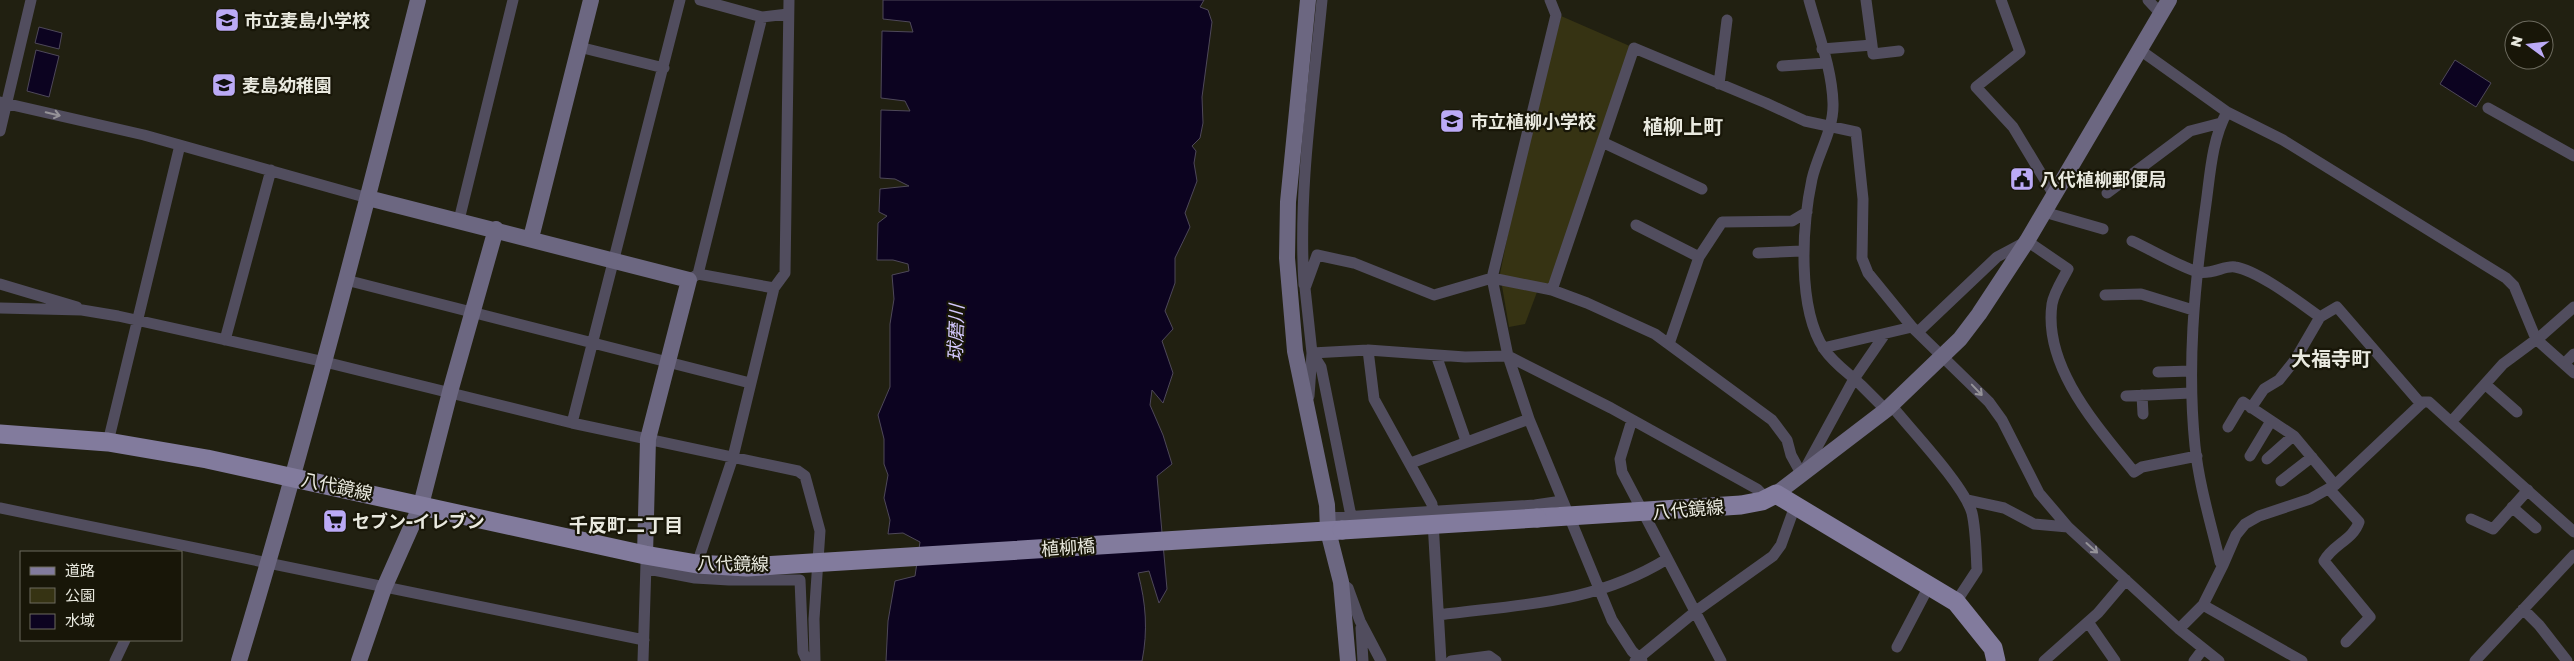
<svg xmlns="http://www.w3.org/2000/svg" width="2574" height="661" viewBox="0 0 2574 661" font-family="'Golos Text','Noto Sans JP',sans-serif">
	<rect width="100%" height="100%" fill="#212011"/>
	<!-- green -->
	<path fill="#363313" d="M 1561,16 L 1632,47 L 1551,286 L 1537,292 L 1525,324 L 1509,327 L 1500,274 L 1519,178 Z"/>
	<!-- water -->
	<path fill="#0c0320" stroke="#4e4859" d="M 883,0 L 1204,0 L 1200,7 L 1208,10 L 1212,22 L 1202,97 L 1203,123 L 1200,138 L 1192,146 L 1196,151 L 1194,163 L 1197,181 L 1185,213 L 1190,227 L 1175,258 L 1175,283 L 1165,311 L 1173,329 L 1162,341 L 1173,373 L 1163,403 L 1152,390 L 1150,405 L 1163,435 L 1172,464 L 1157,476 L 1167,589 L 1159,603 L 1149,571 L 1138,573 C 1146,603 1148,631 1142,661 L 886,661 L 888,621 L 895,581 L 915,576 L 920,542 L 903,533 L 888,534 L 890,520 L 884,498 L 888,475 L 884,464 L 884,439 L 878,415 L 890,387 L 890,324 L 894,299 L 892,275 L 909,271 L 908,264 L 893,260 L 877,260 L 878,223 L 887,216 L 879,212 L 880,189 L 909,186 L 895,179 L 880,178 L 881,110 L 910,111 L 905,101 L 881,98 L 882,31 L 913,32 L 910,22 L 883,19 Z
		M 39,27 L 62,33 L 59,49 L 35,43 Z
		M 36,50 L 59,56 L 49,97 L 27,91 Z
		M 2455,60 L 2491,83 L 2476,107 L 2440,84 Z"/>
	<g fill="none" stroke-linecap="round" stroke-linejoin="round">
		<!-- street -->
		<path stroke="#514d5e" stroke-width="11" d="M 1550,0 L 1556,15 L 1492,278 L 1508,356 L 1529,419 L 1612,620 L 1632,651 L 1642,661
			M 1809,0 C 1818,33 1832,69 1833,103 C 1834,130 1818,153 1812,179 C 1802,226 1797,308 1824,349 C 1835,365 1849,373 1862,386 C 1870,394 1878,402 1886,410
			M 2001,0 L 2020,52 L 1976,87 L 2013,127 L 2054,195
			M 2148,0 L 2161,14
			M 762,17 L 788,14
			M 1872,45 L 1873,54 L 1899,51
			M 579,47 L 664,68
			M 1822,49 L 1872,45 L 1866,0
			M 2140,50 L 2227,112 L 2283,140 L 2506,278 L 2514,286 L 2536,339 L 2574,373
			M 1782,66 L 1826,63
			M 1719,84 L 1727,20
			M 0,102 L 144,135 L 368,198
			M 2488,108 L 2574,156
			M 0,131 L 31,0
			M 1602,142 L 1702,189
			M 2107,193 L 2190,131 L 2221,123
			M 2044,212 L 2103,229
			M 459,220 L 513,0
			M 1636,225 L 1699,257
			M 2132,241 C 2150,249 2180,267 2198,272 C 2212,275 2225,265 2235,267 C 2259,271 2300,303 2320,317
			M 1758,253 L 1802,251
			M 698,274 L 774,288
			M 346,280 L 750,383
			M 689,280 L 698,274 L 762,17 L 700,0
			M 0,284 L 77,307
			M 1304,285 C 1298,189 1313,95 1322,0
			M 1552,290 L 1634,48 L 1766,103 L 1805,121 L 1856,132 L 1863,199 L 1862,258 L 1868,273 L 1912,327
			M 2105,295 L 2141,294 L 2193,310
			M 0,308 L 82,310 L 118,316 L 325,362 L 572,423 L 798,471 L 805,476 L 820,531 L 814,619 L 815,661
			M 1918,332 L 1997,257 L 2027,241 L 2068,269 C 2063,279 2054,292 2052,304 C 2043,367 2097,426 2134,472 L 2142,467 L 2197,456
			M 225,340 L 271,170
			M 1669,344 L 1699,257 L 1722,222 L 1792,221 L 1807,212
			M 1823,348 L 1912,327 L 1989,402 L 2002,420 L 2039,493 L 2068,527 L 2179,629 L 2219,661
			M 1368,350 L 1374,399 L 1432,504 L 1441,661
			M 1436,355 L 1466,441
			M 2564,364 L 2574,354
			M 2158,372 L 2191,371
			M 2485,384 L 2517,412
			M 2142,395 L 2143,414
			M 1309,396 L 1312,353 L 1368,350 L 1465,357 L 1508,356 L 1611,408 L 1757,489 L 1762,494 L 1762,501
			M 2126,396 L 2191,393
			M 1891,405 C 1911,430 1964,485 1972,513 C 1976,531 1976,552 1977,570 L 1956,602
			M 2251,408 L 2264,389 L 2279,380 L 2295,360 L 2320,317 L 2337,307 L 2421,404
			M 1632,420 L 1620,459 L 1622,472 L 1721,661
			M 2451,422 L 2574,532
			M 572,423 L 680,0
			M 2228,427 L 2243,402 L 2294,436 L 2335,485
			M 108,442 L 180,145
			M 2250,456 L 2271,421
			M 2267,459 L 2293,436
			M 1411,463 L 1529,419
			M 1805,469 L 1854,379 L 1885,334
			M 2281,481 L 2312,457
			M 2329,489 L 2359,522 C 2353,540 2332,545 2324,561 L 2370,617 L 2346,642
			M 1967,500 L 2004,508 L 2034,524 L 2068,527
			M 2512,507 L 2536,528
			M 0,508 L 644,640
			M 1351,516 L 1321,367 L 1312,353 L 1305,288 L 1317,255 L 1354,263 L 1434,295 L 1492,278 L 1552,290 L 1587,303 L 1655,334 L 1772,420 L 1787,440 L 1791,455 L 1802,475
			M 1327,518 L 1535,505 L 1562,501
			M 2471,519 L 2493,529 L 2528,490
			M 697,564 L 733,457 L 774,288 L 785,273 L 789,0
			M 2223,565 L 2220,562 C 2211,524 2199,485 2195,446 C 2187,367 2194,290 2205,211 C 2210,178 2211,141 2227,112
			M 648,569 L 695,578 L 729,580 L 800,580 L 803,652 L 807,661
			M 1343,584 L 1348,588 L 1360,621 L 1381,661
			M 2203,605 L 2302,661
			M 2523,609 L 2539,625 L 2567,661
			M 1439,615 C 1522,604 1594,604 1667,559
			M 2088,622 L 2115,661
			M 1361,628 L 1363,661
			M 2179,629 L 2203,605 L 2223,565 L 2236,535 L 2245,524 L 2259,516 L 2310,499 L 2335,485 L 2423,402 L 2429,402 L 2451,422 L 2503,364 L 2541,336 L 2574,307
			M 1897,647 L 1929,586
			M 115,661 L 125,640
			M 643,661 L 646,563
			M 1451,661 L 1489,656 L 1496,661
			M 1635,661 L 1696,611 L 1773,556 L 1781,545 L 1795,506
			M 2044,661 L 2098,613 L 2126,580
			M 2194,661 L 2203,649
			M 2475,661 L 2574,555"/>
		<!-- secondary -->
		<path stroke="#6c6781" stroke-width="16" d="M 1308,0 L 1288,202 L 1287,258 L 1295,351 L 1327,505 L 1328,531 L 1341,582 L 1348,661
			M 368,198 L 689,280 L 648,439 L 645,555
			M 531,238 L 591,0
			M 1776,494 L 1886,410 L 1960,339 L 1979,314 L 2027,241 L 2169,0
			M 239,661 C 305,442 362,222 418,0
			M 359,661 L 384,588 L 421,505 L 450,392 L 496,229"/>
		<!-- primary -->
		<path stroke="#827b9d" stroke-width="19" d="M 0,434 L 108,442 L 207,459 L 645,555 L 697,564 L 747,567 L 1342,530
			M 1537,518 L 1741,505 L 1762,501 L 1776,494 L 1956,602 L 1993,648 L 1996,661"/>
		<!-- primary-bridge -->
		<path stroke="#827b9d" stroke-width="19" d="M 1342,530 L 1537,518"/>
	</g>
	<!-- one-way arrows -->
	<defs><path id="oneway-shaft" d="M-6 0H5M1.5-3L5.5 0L1.5 3" fill="none" stroke-width="1.6" stroke-linecap="round" stroke-linejoin="round" transform="scale(1.25)"/></defs>
	<g stroke="#959398">
		<use href="#oneway-shaft" transform="translate(53 114) rotate(13)"/>
		<use href="#oneway-shaft" transform="translate(1977 390) rotate(46)"/>
		<use href="#oneway-shaft" transform="translate(2092 548) rotate(42)"/>
	</g>
	<!-- icons -->
	<defs>
		<symbol id="school-square" viewBox="-11 -11 22 22"><rect x="-9" y="-9" width="18" height="18" rx="4" fill="#bbaaf6" stroke="#181608"/><path d="M0-5L7-2L0 1L-7-2ZM-4 1L0 2.5L4 1V4Q0 6-4 4Z" fill="#111"/></symbol>
		<symbol id="civic-square" viewBox="-11 -11 22 22"><rect x="-9" y="-9" width="18" height="18" rx="4" fill="#bbaaf6" stroke="#181608"/><path d="M-.6-6.5H3V-4.5H.6V-3L4-1V1h2V6H-6V1h2V-1L-.6-3ZM-1.2 2.5V6h2.4V2.5Z" fill="#111"/></symbol>
		<symbol id="supermarket-square" viewBox="-11 -11 22 22"><rect x="-9" y="-9" width="18" height="18" rx="4" fill="#bbaaf6" stroke="#181608"/><path d="M-6-5.5h2.5l.6 2H6L4.5 2H-2.5L-4.4-4H-6ZM-1.5 3.2a1.3 1.3 0 1 0 .1 0ZM3 3.2a1.3 1.3 0 1 0 .1 0Z" fill="#111"/></symbol>
	</defs>
	<g fill-rule="evenodd">
		<use href="#school-square" x="213" y="6" width="28" height="28"/>
		<use href="#school-square" x="210" y="71" width="28" height="28"/>
		<use href="#school-square" x="1438" y="107" width="28" height="28"/>
		<use href="#civic-square" x="2008" y="165" width="28" height="28"/>
		<use href="#supermarket-square" x="321" y="507" width="28" height="28"/>
	</g>
	<g text-anchor="middle" dominant-baseline="central" stroke-width="4.5" stroke-linejoin="round" paint-order="stroke">
		<!-- poi labels -->
		<g font-size="18" font-weight="bold" fill="#e9e9df" stroke="#181608" text-anchor="start">
			<text x="244" y="20">市立麦島小学校</text>
			<text x="242" y="85">麦島幼稚園</text>
			<text x="1470" y="121">市立植柳小学校</text>
			<text x="2040" y="179">八代植柳郵便局</text>
			<text x="352" y="521">セブン-イレブン</text>
		</g>
		<!-- street labels -->
		<g font-size="18" fill="#e9e9df" stroke="#181608">
			<text transform="translate(337 486) rotate(12)">八代鏡線</text>
			<text transform="translate(1688 509) rotate(-5)">八代鏡線</text>
			<text transform="translate(1068 547) rotate(-4)">植柳橋</text>
			<text transform="translate(733 563) rotate(1)">八代鏡線</text>
		</g>
		<!-- water labels -->
		<g font-size="19" font-style="italic" fill="#d3c8fd" stroke="#181608">
			<text transform="translate(955 333) rotate(-88)">球磨川</text>
		</g>
		<!-- neighbourhood labels -->
		<g font-size="19" font-weight="bold" fill="#e9e9df" stroke="#181608">
			<text x="626" y="524">千反町二丁目</text>
		</g>
		<!-- quarter labels -->
		<g font-size="20" font-weight="bold" fill="#e9e9df" stroke="#181608">
			<text x="1683" y="126">植柳上町</text>
			<text x="2331" y="358">大福寺町</text>
		</g>
	</g>
	<!-- legend -->
	<rect x="20" y="551" width="162" height="90" fill="#181608" stroke="#6c6a5e"/>
	<rect x="30" y="567" width="25" height="8" fill="#827b9d" stroke="#6c6a5e"/>
	<text x="65" y="576" font-size="15" fill="#e9e9df">道路</text>
	<rect x="30" y="588" width="25" height="15" fill="#363313" stroke="#6c6a5e"/>
	<text x="65" y="601" font-size="15" fill="#e9e9df">公園</text>
	<rect x="30" y="614" width="25" height="15" fill="#0c0320" stroke="#6c6a5e"/>
	<text x="65" y="626" font-size="15" fill="#e9e9df">水域</text>
	<!-- north arrow -->
	<g transform="translate(2529 45) rotate(285)"><circle r="24" fill="#181608" stroke="#6c6a5e"/>
	<path d="M0-4L9 19L0 12L-9 19Z" fill="#bbaaf6"/>
	<text y="-8" font-size="14" font-weight="bold" text-anchor="middle" fill="#e9e9df">N</text>
	</g>
</svg>
